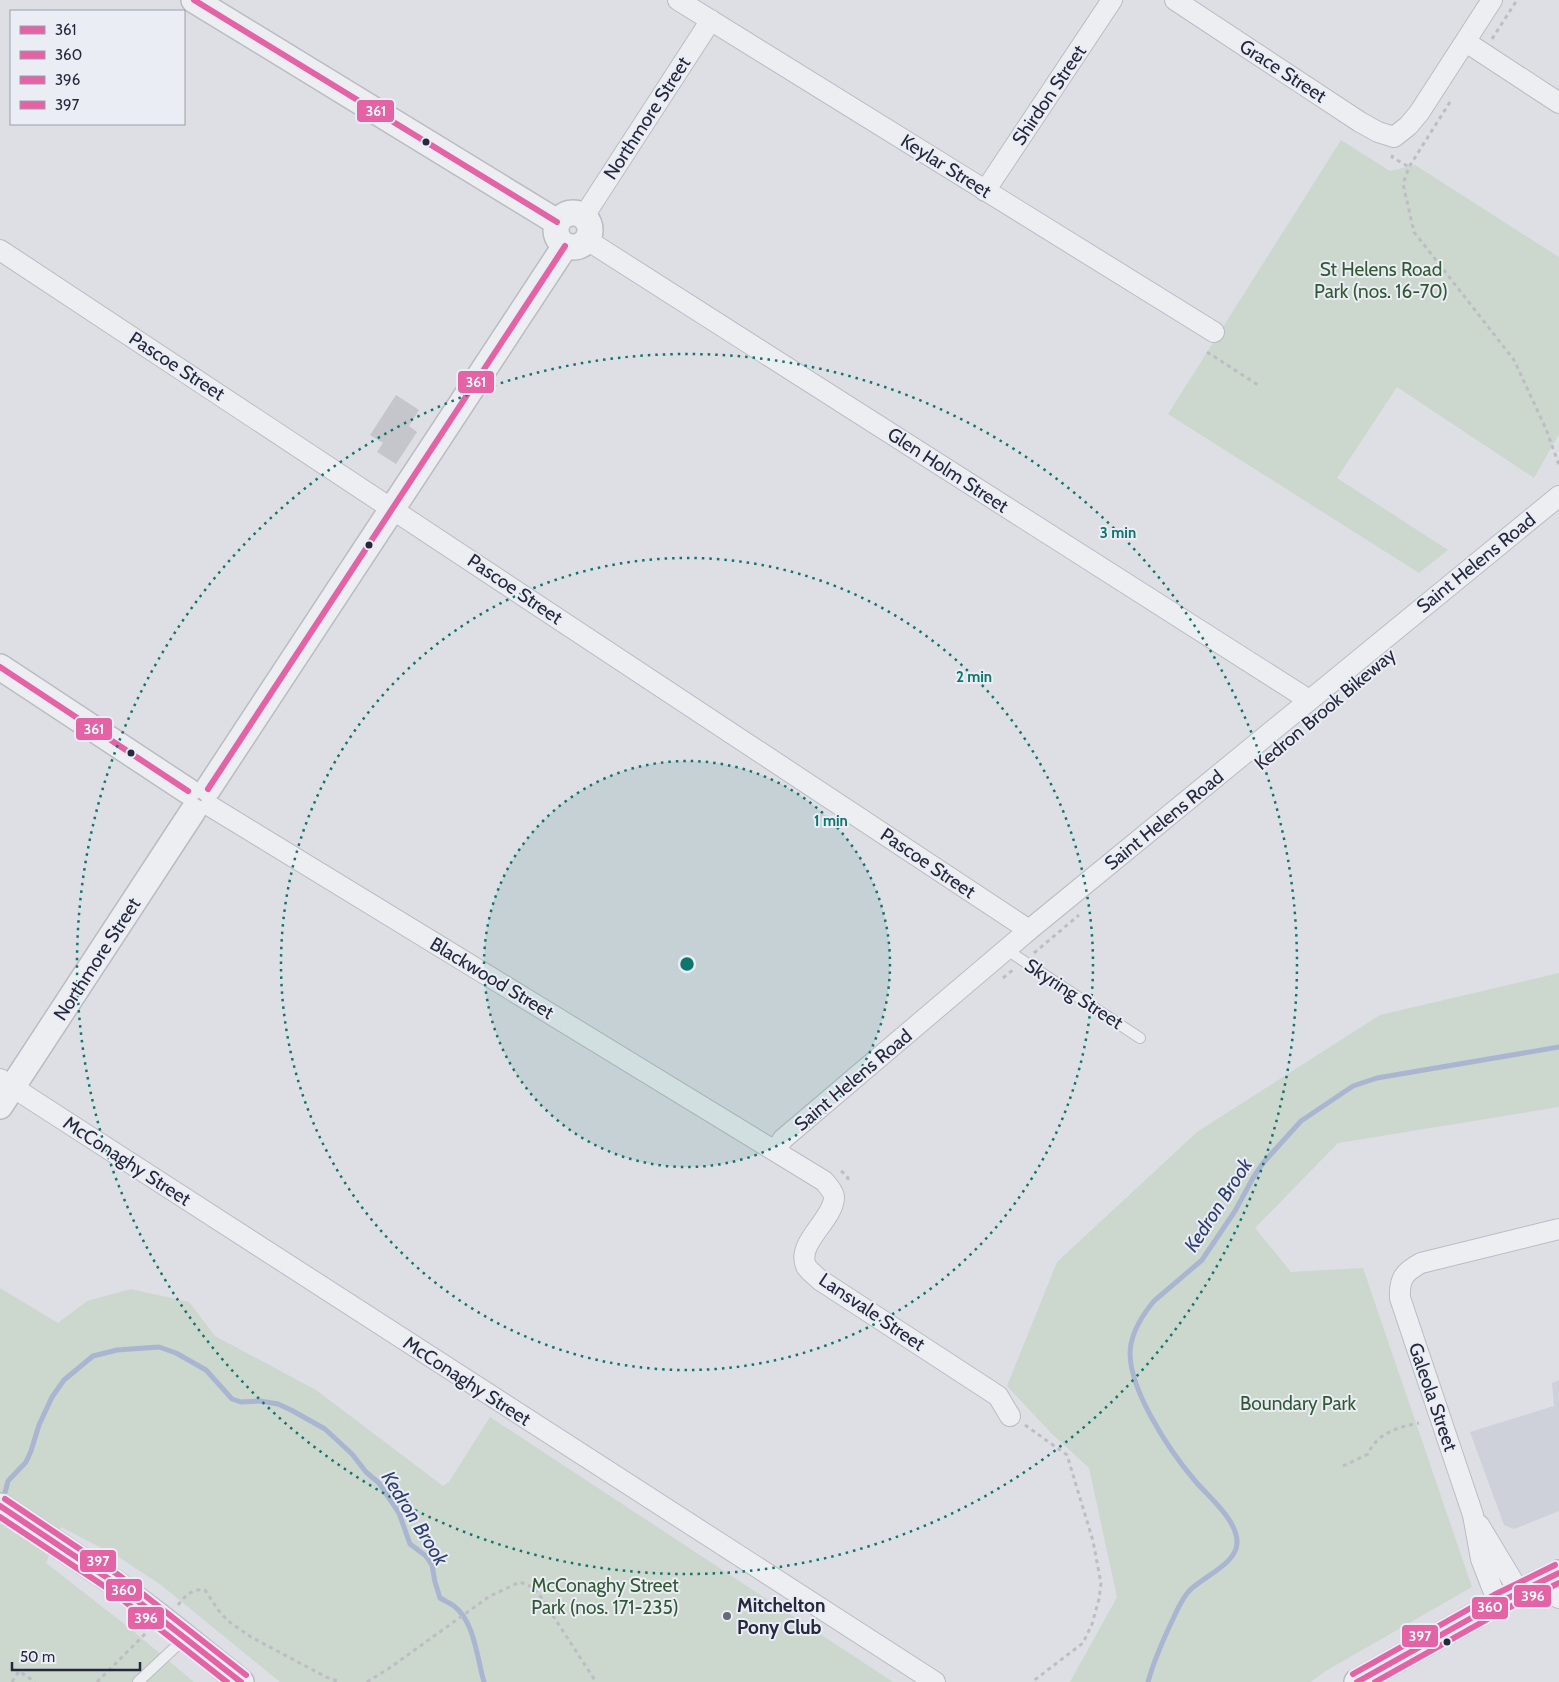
<svg xmlns="http://www.w3.org/2000/svg" width="1559" height="1682" viewBox="0 0 1559 1682" font-family="Cabin,sans-serif">
	<rect width="100%" height="100%" fill="#dedfe4"/>
	<!-- built -->
	<path fill="#ced0da" d="M 1559,1380 L 1559,1511 L 1514,1529 L 1504,1525 L 1470,1432 L 1554,1406 L 1552,1383 Z"/>
	<!-- green -->
	<path fill="#ccd7ce" d="M 1341,140 L 1390,171 L 1415,165 L 1559,257 L 1559,434 L 1534,478 L 1397,387 L 1337,478 L 1448,550 L 1419,573 L 1168,414 Z
		M 1559,973 L 1559,1107 L 1338,1143 L 1255,1228 L 1291,1272 L 1363,1268 L 1472,1587 L 1324,1672 L 1311,1682 L 1070,1682 L 1117,1597 L 1089,1468 L 1051,1433 L 1007,1386 L 1057,1262 L 1197,1132 L 1380,1015 Z
		M 0,1288 L 58,1323 L 87,1301 L 131,1289 L 189,1302 L 215,1336 L 316,1390 L 443,1486 L 449,1482 L 490,1417 L 893,1682 L 280,1682 L 161,1585 L 117,1556 L 61,1527 L 46,1563 L 132,1630 L 194,1682 L 0,1682 Z"/>
	<g fill="none" stroke-linecap="round" stroke-linejoin="round">
		<!-- stream -->
		<path stroke="#aab5d2" stroke-width="5" d="M 3,1500 L 8,1481 L 26,1462 L 31,1451 L 39,1425 L 52,1397 L 64,1380 L 93,1356 L 117,1350 L 159,1347 L 176,1353 L 206,1370 L 232,1399 L 241,1402 L 260,1401 L 278,1404 L 291,1410 L 325,1429 L 352,1454 L 366,1472 L 379,1483 L 399,1513 L 410,1544 L 426,1556 L 432,1565 L 435,1582 L 440,1598 C 445,1601 450,1603 454,1606 C 475,1622 477,1659 484,1682
			M 1148,1682 C 1154,1660 1163,1640 1173,1619 C 1178,1608 1182,1598 1190,1590 C 1203,1577 1237,1563 1237,1543 C 1238,1521 1209,1497 1196,1482 C 1171,1453 1123,1383 1131,1344 C 1134,1329 1144,1313 1154,1301 L 1202,1260 L 1235,1211 L 1253,1178 L 1263,1163 L 1301,1121 L 1353,1086 L 1377,1078 L 1559,1047"/>
	</g>
	<!-- building -->
	<path fill="#c5c6cc" d="M 396,395 L 419,410 L 409,426 L 417,432 L 396,464 L 377,452 L 383,443 L 370,435 Z"/>
	<g fill="none" stroke-linecap="round" stroke-linejoin="round">
		<defs>
			<path id="service" d="M 1007,950 L 1140,1038
				M 138,1682 L 185,1638"/>
			<path id="minor" d="M 678,0 L 1214,332
				M 1175,0 L 1360,122 L 1378,132 L 1394,137 L 1408,126 L 1419,113 L 1492,0
				M 1466,42 L 1559,103
				M 985,191 L 1112,0
				M 584,216 L 711,20
				M 587,240 L 1309,700
				M 0,250 L 1029,930
				M 210,806 L 824,1181 C 828,1186 834,1192 834,1198 C 833,1220 796,1243 806,1266 C 809,1271 816,1276 820,1280 L 998,1396 L 1010,1416
				M 0,1079 L 935,1682
				M 775,1151 L 783,1139 L 1029,930 L 1559,496
				M 1479,1525 L 1520,1593
				M 1544,1580 L 1551,1594 L 1559,1598
				M 1498,1603 L 1481,1559 L 1473,1515 L 1400,1298 C 1399,1279 1404,1272 1421,1263 L 1559,1229"/>
			<path id="tertiary" d="M 194,0 L 557,222
				M556 230a17 17 0 1 1 34 0a17 17 0 1 1-34 0Z
				M 0,667 L 188,791
				M 208,789 L 565,246
				M 0,1106 L 193,811
				M 0,1506 L 115,1583 L 165,1621 L 241,1682
				M 1357,1682 L 1498,1603 L 1559,1573"/>
		</defs>
		<!-- service casing -->
		<use href="#service" stroke="#bbbcc2" stroke-width="12"/>
		<!-- minor casing -->
		<use href="#minor" stroke="#bbbcc2" stroke-width="22"/>
		<!-- tertiary casing -->
		<use href="#tertiary" stroke="#bbbcc2" stroke-width="28"/>
		<!-- path -->
		<path stroke="#bdbec4" stroke-width="3" stroke-dasharray="4 4" stroke-linecap="butt" d="M 1492,39 L 1517,0
			M 1450,102 L 1409,167 L 1403,184 L 1414,232 L 1514,360 L 1546,429 L 1559,465
			M 1393,155 L 1392,157 L 1409,167
			M 1207,352 L 1258,385
			M 1034,953 L 1079,915
			M 1003,978 L 1014,969
			M 841,1171 L 845,1174 L 848,1178 L 847,1182
			M 1025,1425 L 1067,1455 L 1093,1541 L 1101,1583 L 1099,1599 L 1092,1624 L 1083,1643 L 1032,1682
			M 1343,1466 L 1368,1454 C 1377,1433 1398,1427 1419,1423
			M 178,1605 C 185,1596 192,1588 205,1590 L 219,1611 L 228,1621 L 251,1637 L 326,1677 L 340,1682
			M 12,1682 L 19,1671 L 35,1682
			M 97,1682 L 146,1633
			M 367,1682 L 388,1669 L 490,1596 L 520,1582 L 535,1588 L 596,1682"/>
		<!-- service -->
		<use href="#service" stroke="#edeef1" stroke-width="10"/>
		<!-- minor -->
		<use href="#minor" stroke="#edeef1" stroke-width="20"/>
		<!-- tertiary -->
		<use href="#tertiary" stroke="#edeef1" stroke-width="25"/>
		<defs>
			<path id="bus-1" d="M 194,0 L 557,222
				M 0,667 L 188,791
				M 208,789 L 565,246"/>
			<path id="bus-2" d="M 0,1506 L 115,1583 L 241,1682
				M 1357,1682 L 1498,1603 L 1559,1573"/>
			<path id="bus-3" d="M 0,1517 L 110,1590 L 227,1682
				M 1375,1682 L 1502,1611 L 1559,1583"/>
			<path id="bus-4" d="M 5,1499 L 120,1576 L 246,1675
				M 1353,1674 L 1494,1595 L 1555,1565"/>
		</defs>
		<!-- bus-1 casing -->
		<use href="#bus-1" stroke="#ebedf5" stroke-width="10"/>
		<!-- bus-2 casing -->
		<use href="#bus-2" stroke="#ebedf5" stroke-width="10"/>
		<!-- bus-3 casing -->
		<use href="#bus-3" stroke="#ebedf5" stroke-width="10"/>
		<!-- bus-4 casing -->
		<use href="#bus-4" stroke="#ebedf5" stroke-width="10"/>
		<!-- bus-1 -->
		<use href="#bus-1" stroke="#e463a4" stroke-width="6"/>
		<!-- bus-2 -->
		<use href="#bus-2" stroke="#e463a4" stroke-width="6"/>
		<!-- bus-3 -->
		<use href="#bus-3" stroke="#e463a4" stroke-width="6"/>
		<!-- bus-4 -->
		<use href="#bus-4" stroke="#e463a4" stroke-width="6"/>
	</g>
	<!-- distance rings -->
	<circle cx="687" cy="964" r="203" fill="#0f766e" fill-opacity=".12"/>
	<g fill="none" stroke="#0f766e" stroke-width="2.5" stroke-dasharray="2.5 5">
		<circle cx="687" cy="964" r="203"/>
		<circle cx="687" cy="964" r="406"/>
		<circle cx="687" cy="964" r="610"/>
	</g>
	<!-- markers -->
	<g fill="#25293e" stroke="#ebedf5" stroke-width="2">
		<circle cx="426" cy="142" r="4.5"/>
		<circle cx="369" cy="545" r="4.5"/>
		<circle cx="131" cy="753" r="4.5"/>
		<circle cx="1447" cy="1642" r="4.5"/>
	</g>
	<circle fill="#666978" stroke="#ebedf5" stroke-width="2" cx="727" cy="1616" r="5"/>
	<g text-anchor="middle" dominant-baseline="central" stroke-width="4" stroke-linejoin="round" paint-order="stroke">
		<!-- street labels -->
		<g font-size="19" fill="#25293e" stroke="#ebedf5">
			<text transform="translate(1283 71) rotate(33)">Grace Street</text>
			<text transform="translate(1049 95) rotate(-56)">Shirdon Street</text>
			<text transform="translate(647 118) rotate(-57)">Northmore Street</text>
			<text transform="translate(946 166) rotate(32)">Keylar Street</text>
			<text transform="translate(177 366) rotate(33)">Pascoe Street</text>
			<text transform="translate(948 470) rotate(33)">Glen Holm Street</text>
			<text transform="translate(1476 563) rotate(-39)">Saint Helens Road</text>
			<text transform="translate(515 589) rotate(34)">Pascoe Street</text>
			<text transform="translate(1325 709) rotate(-40)">Kedron Brook Bikeway</text>
			<text transform="translate(1164 820) rotate(-39)">Saint Helens Road</text>
			<text transform="translate(928 863) rotate(34)">Pascoe Street</text>
			<text transform="translate(97 959) rotate(-57)">Northmore Street</text>
			<text transform="translate(492 978) rotate(31)">Blackwood Street</text>
			<text transform="translate(1074 994) rotate(33)">Skyring Street</text>
			<text transform="translate(853 1080) rotate(-40)">Saint Helens Road</text>
			<text transform="translate(127 1161) rotate(33)">McConaghy Street</text>
			<text transform="translate(872 1312) rotate(34)">Lansvale Street</text>
			<text transform="translate(467 1381) rotate(33)">McConaghy Street</text>
			<text transform="translate(1433 1397) rotate(71)">Galeola Street</text>
		</g>
		<!-- park labels -->
		<g font-size="19" fill="#315a32" stroke="#ebedf5">
			<text x="1381" y="269">St Helens Road<tspan x="1381" dy="22">Park (nos. 16-70)</tspan></text>
			<text x="1298" y="1403">Boundary Park</text>
			<text x="605" y="1585">McConaghy Street<tspan x="605" dy="22">Park (nos. 171-235)</tspan></text>
		</g>
		<!-- poi labels -->
		<g font-size="19" font-weight="bold" fill="#25293e" stroke="#ebedf5" text-anchor="start">
			<text x="737" y="1605">Mitchelton<tspan x="737" dy="22">Pony Club</tspan></text>
		</g>
		<!-- water labels -->
		<g font-size="20" font-style="italic" fill="#2d3e73" stroke="#ebedf5">
			<text transform="translate(1218 1205) rotate(-57)">Kedron Brook</text>
			<text transform="translate(415 1518) rotate(58)">Kedron Brook</text>
		</g>
	</g>
	<circle cx="687" cy="964" r="8" fill="#0f766e" stroke="#ebedf5" stroke-width="2.5"/>
	<g font-size="15" text-anchor="middle" font-weight="bold" fill="#0f766e" stroke="#ebedf5" stroke-width="4" stroke-linejoin="round" paint-order="stroke">
		<text x="1118" y="538">3 min</text>
		<text x="974" y="682">2 min</text>
		<text x="831" y="826">1 min</text>
	</g>
	<g stroke="#ebedf5" stroke-width="2">
		<rect x="356" y="99" width="39" height="24" rx="5" fill="#e463a4"/>
		<rect x="457" y="370" width="38" height="24" rx="5" fill="#e463a4"/>
		<rect x="75" y="717" width="38" height="24" rx="5" fill="#e463a4"/>
		<rect x="79" y="1549" width="38" height="24" rx="5" fill="#e463a4"/>
		<rect x="105" y="1578" width="38" height="24" rx="5" fill="#e463a4"/>
		<rect x="1513" y="1584" width="39" height="24" rx="5" fill="#e463a4"/>
		<rect x="1471" y="1596" width="38" height="24" rx="5" fill="#e463a4"/>
		<rect x="127" y="1606" width="38" height="24" rx="5" fill="#e463a4"/>
		<rect x="1401" y="1624" width="38" height="24" rx="5" fill="#e463a4"/>
	</g>
	<g font-size="14" text-anchor="middle" font-weight="bold" fill="#fff">
		<text x="376" y="116">361</text>
		<text x="476" y="387">361</text>
		<text x="94" y="734">361</text>
		<text x="98" y="1566">397</text>
		<text x="124" y="1595">360</text>
		<text x="1533" y="1601">396</text>
		<text x="1490" y="1612">360</text>
		<text x="146" y="1623">396</text>
		<text x="1420" y="1641">397</text>
	</g>
	<!-- legend -->
	<rect x="10" y="10" width="175" height="115" fill="#ebedf5" stroke="#9c9fac"/>
	<rect x="20" y="26" width="25" height="8" fill="#e463a4" stroke="#9c9fac"/>
	<text x="55" y="35" font-size="15" fill="#25293e">361</text>
	<rect x="20" y="51" width="25" height="8" fill="#e463a4" stroke="#9c9fac"/>
	<text x="55" y="60" font-size="15" fill="#25293e">360</text>
	<rect x="20" y="76" width="25" height="8" fill="#e463a4" stroke="#9c9fac"/>
	<text x="55" y="85" font-size="15" fill="#25293e">396</text>
	<rect x="20" y="101" width="25" height="8" fill="#e463a4" stroke="#9c9fac"/>
	<text x="55" y="110" font-size="15" fill="#25293e">397</text>
	<!-- scale -->
	<path d="M12 1662v8h128v-8" fill="none" stroke="#25293e" stroke-width="2.5"/>
	<text x="20" y="1662" font-size="15" fill="#25293e" stroke="#ebedf5" stroke-width="4" paint-order="stroke">50 m</text>
</svg>
